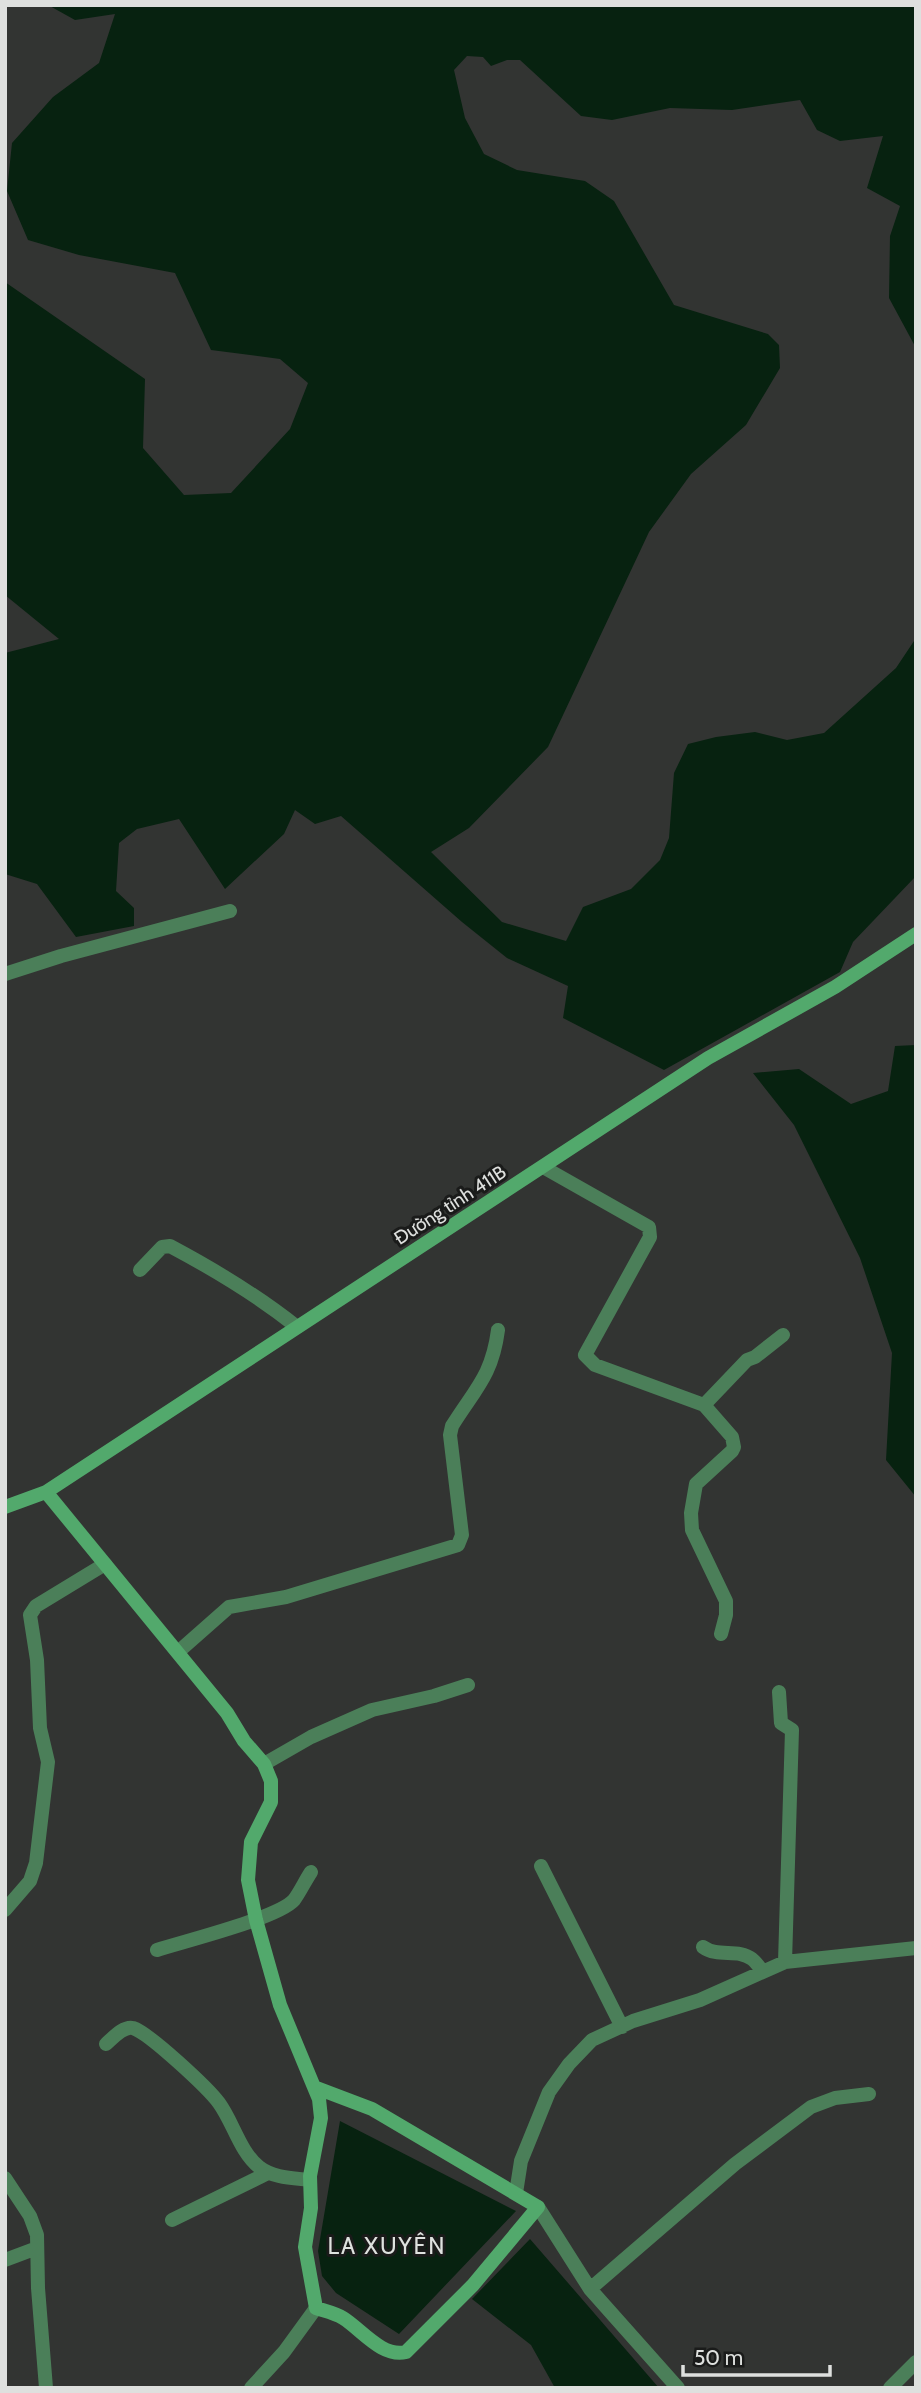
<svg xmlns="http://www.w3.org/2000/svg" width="921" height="2393" viewBox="0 0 921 2393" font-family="Cabin,sans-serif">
	<rect width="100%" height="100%" fill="#323432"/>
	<!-- water -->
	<path fill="#072210" d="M 48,5 L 916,5 L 916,348 L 889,298 L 890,236 L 900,206 L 867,188 L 883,136 L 840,141 L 817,130 L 800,100 L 732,110 L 670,108 L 612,120 L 581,116 L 520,60 L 507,60 L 491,66 L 483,57 L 467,56 L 454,70 L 465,118 L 484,154 L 517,170 L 585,181 L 614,201 L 674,305 L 768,334 L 779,345 L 780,368 L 746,425 L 691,474 L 649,532 L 548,747 L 469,828 L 431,852 L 502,922 L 566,941 L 583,907 L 631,889 L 660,860 L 669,838 L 674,773 L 688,744 L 716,737 L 755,732 L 787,740 L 824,733 L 896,668 L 916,638 L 916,876 L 853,942 L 840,972 L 664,1070 L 563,1018 L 568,986 L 507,958 L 462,922 L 341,816 L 315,824 L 295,810 L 284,834 L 225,889 L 179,819 L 137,829 L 119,843 L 116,891 L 134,908 L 134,926 L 76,937 L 37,884 L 5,874 L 5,653 L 59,639 L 5,595 L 5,282 L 145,379 L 143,448 L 184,495 L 231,493 L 290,429 L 308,383 L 280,359 L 211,350 L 175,273 L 79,255 L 28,240 L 7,191 L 12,143 L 53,97 L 99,63 L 115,14 L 75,20 Z
		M 916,1045 L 916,1497 L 886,1460 L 892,1353 L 860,1258 L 794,1125 L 753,1073 L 799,1069 L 851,1104 L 888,1091 L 895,1046 Z
		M 340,2121 L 516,2211 L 399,2334 L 336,2293 L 322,2276 L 318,2251 Z
		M 530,2239 L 659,2388 L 555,2388 L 531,2345 L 472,2299 Z"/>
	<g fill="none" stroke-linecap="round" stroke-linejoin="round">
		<!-- street -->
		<path stroke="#4b7f59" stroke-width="14" d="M 5,974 L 61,956 L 230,911
			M 543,1167 L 649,1227 L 650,1237 L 585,1355 L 595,1365 L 704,1405 L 732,1437 L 734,1447 L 732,1451 L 696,1484 L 691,1513 L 692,1530 L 726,1601 L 726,1615 L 721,1634
			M 140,1270 L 162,1247 L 170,1246 C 215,1270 257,1295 297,1327
			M 704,1405 L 747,1360 L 755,1357 L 783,1335
			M 178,1652 L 229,1607 L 286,1597 L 458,1545 L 462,1535 L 450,1435 L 452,1426 C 475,1389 492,1376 498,1330
			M 779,1692 L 781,1723 L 792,1730 L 785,1962
			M 264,1764 L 311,1737 L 372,1710 L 434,1696 L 468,1685
			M 541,1866 L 622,2027
			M 5,1910 L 30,1881 L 36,1863 L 48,1762 L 40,1728 L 37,1660 L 30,1615 L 36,1606 L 105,1564
			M 703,1947 C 718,1958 738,1948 752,1959 C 756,1962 760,1968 763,1972
			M 157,1950 C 185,1941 278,1918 294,1900 C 300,1892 305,1881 311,1872
			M 106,2044 C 113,2038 123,2026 133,2028 C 149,2033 208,2088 219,2103 C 233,2122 240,2152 259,2167 C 273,2178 293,2178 310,2180
			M 5,2178 L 30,2216 L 37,2235 L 38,2288 L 46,2388
			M 516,2193 L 521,2161 L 549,2092 L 569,2064 L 592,2040 L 633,2021 L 700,2000 L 785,1962 L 916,1948
			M 538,2207 L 590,2289 L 678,2388
			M 172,2220 L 268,2173
			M 5,2260 L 37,2248
			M 590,2289 L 735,2164 L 811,2107 L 835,2098 L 869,2094
			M 251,2388 L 284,2352 L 316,2308
			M 890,2388 L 916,2362"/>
		<!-- secondary -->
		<path stroke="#52a96c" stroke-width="14" d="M 46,1492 L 227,1713 L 244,1741 L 264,1764 L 271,1781 L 271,1802 L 251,1842 L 248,1880 L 256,1920 L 280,2005 L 314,2087
			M 5,1507 L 46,1492 L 708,1058 L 835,987 L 916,934
			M 314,2087 L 372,2109 L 538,2207 L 473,2285 L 406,2352 C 382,2358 361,2329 343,2318 C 335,2313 325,2311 316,2308 L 305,2247 L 311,2208 L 310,2176 L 321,2118 L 319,2099 Z"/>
	</g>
	<g text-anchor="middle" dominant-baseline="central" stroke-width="6" stroke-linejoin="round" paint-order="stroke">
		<!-- street labels -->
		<g font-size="19" fill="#dee0de" stroke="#1a1b1a">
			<text transform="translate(450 1205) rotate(-33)">Đường tỉnh 411B</text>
		</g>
		<!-- quarter labels -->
		<g font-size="23" letter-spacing="2" fill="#dfe2df" stroke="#1a1b1a">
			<text x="387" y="2246">LA XUYÊN</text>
		</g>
	</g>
	<!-- border -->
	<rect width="921" height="2393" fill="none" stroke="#dee0de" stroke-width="14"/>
	<!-- scale -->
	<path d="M683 2365v10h147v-10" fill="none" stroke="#dee0de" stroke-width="3.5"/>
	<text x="694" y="2365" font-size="21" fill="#dee0de" stroke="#1a1b1a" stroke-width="5" paint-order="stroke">50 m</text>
</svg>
